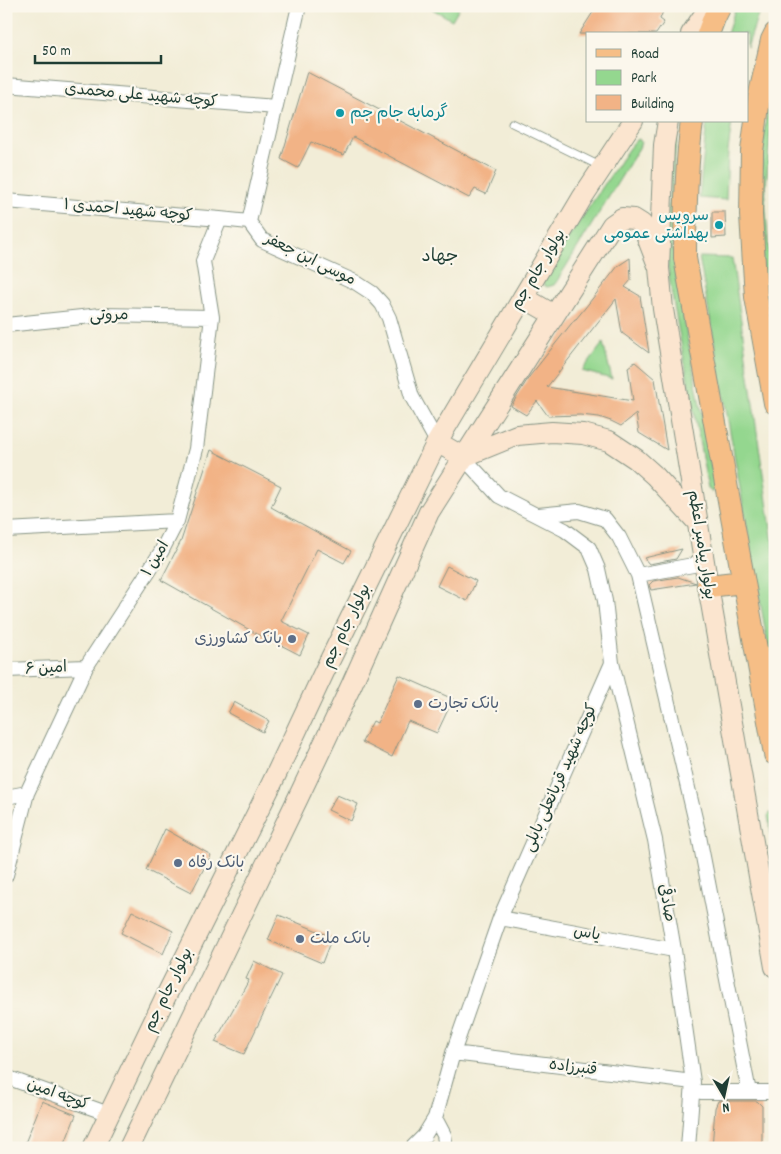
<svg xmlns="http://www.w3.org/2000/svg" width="781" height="1154" viewBox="0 0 781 1154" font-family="Dekko,'Playpen Sans Arabic',sans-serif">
	<rect width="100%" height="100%" fill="#fbf7ec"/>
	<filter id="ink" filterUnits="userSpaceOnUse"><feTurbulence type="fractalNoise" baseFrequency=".02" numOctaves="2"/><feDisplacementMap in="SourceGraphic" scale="10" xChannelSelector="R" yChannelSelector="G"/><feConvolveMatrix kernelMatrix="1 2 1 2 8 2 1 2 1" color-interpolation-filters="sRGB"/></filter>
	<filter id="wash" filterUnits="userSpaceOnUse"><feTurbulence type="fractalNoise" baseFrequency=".0096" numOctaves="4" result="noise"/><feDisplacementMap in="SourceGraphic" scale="20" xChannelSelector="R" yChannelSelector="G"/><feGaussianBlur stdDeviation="1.12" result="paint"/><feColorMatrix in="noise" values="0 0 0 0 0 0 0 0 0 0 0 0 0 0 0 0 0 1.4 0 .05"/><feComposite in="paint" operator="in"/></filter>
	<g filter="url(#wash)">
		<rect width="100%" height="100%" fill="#f2edd7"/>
		<!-- green -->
		<path fill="#94d78f" stroke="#5a8a62" d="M 427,6 L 460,6 L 452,20 Z
			M 736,6 L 761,6 L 747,48 L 747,34 L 727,34 Z
			M 775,66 L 775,103 L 771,124 L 765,200 L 770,265 L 775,292 L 775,332 L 763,267 L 759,200 L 765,124 Z
			M 675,121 L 680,121 L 675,156 L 672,201 L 672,242 L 677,281 L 715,486 L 712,492 L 708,489 L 670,284 L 665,243 Z
			M 707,121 L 732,121 L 728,151 L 726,200 L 699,198 Z
			M 639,139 L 641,142 L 639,148 L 557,281 L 554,285 L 547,287 L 544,285 L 542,280 L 548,268 L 629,148 L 635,141 Z
			M 699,257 L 732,258 L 775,557 L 775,685 Z
			M 603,343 L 612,379 L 582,371 Z
			M 770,813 L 774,814 L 775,819 L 775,854 L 768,816 Z"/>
		<g id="blocks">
			<!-- building -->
			<path fill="#f2b386" d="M 597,6 L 665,6 L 660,19 L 664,22 L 656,34 L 579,34 Z
				M 307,72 L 496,171 L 486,194 L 475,189 L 469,198 L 353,137 L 344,155 L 311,142 L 298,168 L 281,159 Z
				M 712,212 L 725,212 L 726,237 L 712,238 Z
				M 630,258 L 631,280 L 625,287 L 640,296 L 649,353 L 622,333 L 616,299 L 547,387 L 633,401 L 628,367 L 635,362 L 655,379 L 667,450 L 639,433 L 636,414 L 621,426 L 611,421 L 599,417 L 580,415 L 548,416 L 537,401 L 526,415 L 511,406 L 529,377 L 575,319 L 576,319 L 585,308 L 618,266 Z
				M 211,450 L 281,486 L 271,507 L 351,551 L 344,563 L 317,549 L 281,621 L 309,635 L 300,655 L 271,640 L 271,642 L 161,580 L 181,541 Z
				M 682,549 L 676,559 L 649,564 L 644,558 Z
				M 447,566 L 476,581 L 467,601 L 437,586 Z
				M 678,577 L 696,583 L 651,590 L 649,585 L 653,581 Z
				M 399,675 L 453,699 L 437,733 L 408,721 L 392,757 L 362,742 L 373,721 L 377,723 Z
				M 234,702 L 269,721 L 263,732 L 228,713 Z
				M 337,795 L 358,804 L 351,821 L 328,810 Z
				M 165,829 L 211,855 L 191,893 L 146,870 Z
				M 132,911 L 173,931 L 163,954 L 121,933 Z
				M 279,915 L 332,937 L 322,963 L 268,940 Z
				M 254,961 L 282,975 L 244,1054 L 215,1042 L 249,980 L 246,979 Z
				M 42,1101 L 76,1115 L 63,1148 L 23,1148 Z
				M 718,1101 L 757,1101 L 762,1106 L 762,1148 L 712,1148 L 715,1108 Z"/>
		</g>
	</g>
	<g filter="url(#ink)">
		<use href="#blocks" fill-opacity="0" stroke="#889586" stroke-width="1"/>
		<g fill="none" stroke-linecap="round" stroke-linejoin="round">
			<defs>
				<path id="service" d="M 512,123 L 602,167"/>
				<path id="minor" d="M 299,6 L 249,222 L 262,240 L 355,282 L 372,293 L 382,304 L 389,318 L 412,397 L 437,442
					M 6,85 L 276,107
					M 6,201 L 220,219 L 249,222
					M 6,325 L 101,315 L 212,317
					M 538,515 L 579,511 L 605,519 L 619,537 L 638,575 L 698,831 L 749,1092
					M 6,530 L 177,521
					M 638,575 L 704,563
					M 612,663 L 655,840 L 674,950 L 693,1082 L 688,1148
					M 6,670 L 86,667
					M 6,797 L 27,793
					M 6,875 L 27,793 L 86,667 L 161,552 L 177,521 L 196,449 L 212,317 L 203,261 L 220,219
					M 500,918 L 674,950
					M 453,1053 L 693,1082
					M 6,1077 L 109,1114
					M 701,1092 L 775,1092
					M 435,1118 L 444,1135 L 446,1148
					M 412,1148 L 424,1136 L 435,1118 L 453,1053 L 500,918 L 612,663 L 605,601 L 598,569 L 589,548 L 565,530 L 499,496 L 463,457"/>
				<path id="secondary" d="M 691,34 L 710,6
					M 668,121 L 664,145 L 659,268 L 663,309 L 708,586 L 775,967
					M 523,297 L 554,315
					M 437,442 L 463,457 L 517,435 L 552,432 L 583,434 L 609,441 L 636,459 L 655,476 L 698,523
					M 93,1148 L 165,998 L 272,783 L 325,670 L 437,442 L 582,198 L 633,121
					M 129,1148 L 298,798 L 351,686 L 429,512 L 612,225 L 622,218 L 634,219 L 642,224 L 659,268"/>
				<path id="primary" d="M 708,34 L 714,18 L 720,6
					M 775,34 L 772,40 L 759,98 L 752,151 L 751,215 L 756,297 L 775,403
					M 692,121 C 686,167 685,213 685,258 L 775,754
					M 708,586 L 744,582"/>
			</defs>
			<!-- service casing -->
			<use href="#service" stroke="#889586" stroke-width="9"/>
			<!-- minor casing -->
			<use href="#minor" stroke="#889586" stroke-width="16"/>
			<!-- secondary casing -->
			<use href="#secondary" stroke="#889586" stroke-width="22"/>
			<!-- primary casing -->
			<use href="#primary" stroke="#889586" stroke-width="24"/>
			<!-- service -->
			<use href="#service" stroke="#fff" stroke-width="7"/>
			<!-- minor -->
			<use href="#minor" stroke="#fff" stroke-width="14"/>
			<!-- secondary -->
			<use href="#secondary" stroke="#fbe5cf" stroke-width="20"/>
			<!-- primary -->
			<use href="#primary" stroke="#f6be86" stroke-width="22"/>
		</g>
	</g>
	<!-- markers -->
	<g fill="#0f9aa8" stroke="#fbf7ec" stroke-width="2">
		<circle cx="340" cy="113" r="5"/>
		<circle cx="719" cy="225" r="5"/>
	</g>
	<g fill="#5c6f8a" stroke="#fbf7ec" stroke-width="2">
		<circle cx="292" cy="639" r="5"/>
		<circle cx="418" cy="704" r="5"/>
		<circle cx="178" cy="863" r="5"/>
		<circle cx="300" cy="939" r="5"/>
	</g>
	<g text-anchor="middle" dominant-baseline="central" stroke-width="4.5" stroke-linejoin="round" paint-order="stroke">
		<!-- street labels -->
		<g font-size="16" fill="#1f3d34" stroke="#fbf7ec">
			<text transform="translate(141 96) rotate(5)">کوچه شهید علی محمدی</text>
			<text transform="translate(128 211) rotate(5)">کوچه شهید احمدی ۱</text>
			<text transform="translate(310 260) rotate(26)">موسی ابن جعفر</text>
			<text transform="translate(539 270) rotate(-59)">بولوار جام جم</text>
			<text transform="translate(109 316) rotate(-2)">مروتی</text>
			<text transform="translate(701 545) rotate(81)">بولوار پیامبر اعظم</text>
			<text transform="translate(156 559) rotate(-59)">امین ۱</text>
			<text transform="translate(347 626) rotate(-64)">بولوار جام جم</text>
			<text transform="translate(46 669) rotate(-3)">امین ۶</text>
			<text transform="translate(561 778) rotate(-66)">کوچه شهید قربانعلی بابلی</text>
			<text transform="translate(666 903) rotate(80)">صادقی</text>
			<text transform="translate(587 934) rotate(10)">یاس</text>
			<text transform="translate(169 990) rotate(-64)">بولوار جام جم</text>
			<text transform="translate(573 1068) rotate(7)">قنبرزاده</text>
			<text transform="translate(58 1095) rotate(20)">کوچه امین</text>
		</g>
		<!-- culture labels -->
		<g font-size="16" fill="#0d838f" stroke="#fbf7ec" text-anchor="start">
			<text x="350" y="113">گرمابه جام جم</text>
			<text x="709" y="216" text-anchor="end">سرویس<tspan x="709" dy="18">بهداشتی عمومی</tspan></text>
		</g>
		<!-- service labels -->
		<g font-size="16" fill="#4e5e75" stroke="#fbf7ec" text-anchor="start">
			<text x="282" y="639" text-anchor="end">بانک کشاورزی</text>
			<text x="428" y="704">بانک تجارت</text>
			<text x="188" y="863">بانک رفاه</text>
			<text x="310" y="939">بانک ملت</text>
		</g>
		<!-- neighbourhood labels -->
		<g font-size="18" fill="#1f3d34" stroke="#fbf7ec">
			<text x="440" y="257">جهاد</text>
		</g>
	</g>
	<!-- margin -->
	<rect width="781" height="1154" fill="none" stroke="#fbf7ec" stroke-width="25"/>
	<!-- legend -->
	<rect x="586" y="32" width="162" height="90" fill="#fbf7ec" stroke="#a3ada2"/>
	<rect x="596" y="49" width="25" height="8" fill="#f6be86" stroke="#a3ada2"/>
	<text x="631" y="58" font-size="15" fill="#1f3d34">Road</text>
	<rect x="596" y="70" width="25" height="15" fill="#94d78f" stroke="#a3ada2"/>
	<text x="631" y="82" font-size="15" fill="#1f3d34">Park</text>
	<rect x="596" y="95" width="25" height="15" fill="#f2b386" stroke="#a3ada2"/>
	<text x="631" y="108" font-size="15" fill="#1f3d34">Building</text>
	<!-- north arrow -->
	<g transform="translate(724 1096) rotate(171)" stroke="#fbf7ec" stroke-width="4" paint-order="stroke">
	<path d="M0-4L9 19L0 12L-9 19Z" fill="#1f3d34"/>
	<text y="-8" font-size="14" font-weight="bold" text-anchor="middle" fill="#1f3d34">N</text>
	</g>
	<!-- scale -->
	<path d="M35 55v8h126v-8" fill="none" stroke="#1f3d34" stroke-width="2.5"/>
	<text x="42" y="55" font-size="15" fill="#1f3d34" stroke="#fbf7ec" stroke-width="4" paint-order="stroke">50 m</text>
</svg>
